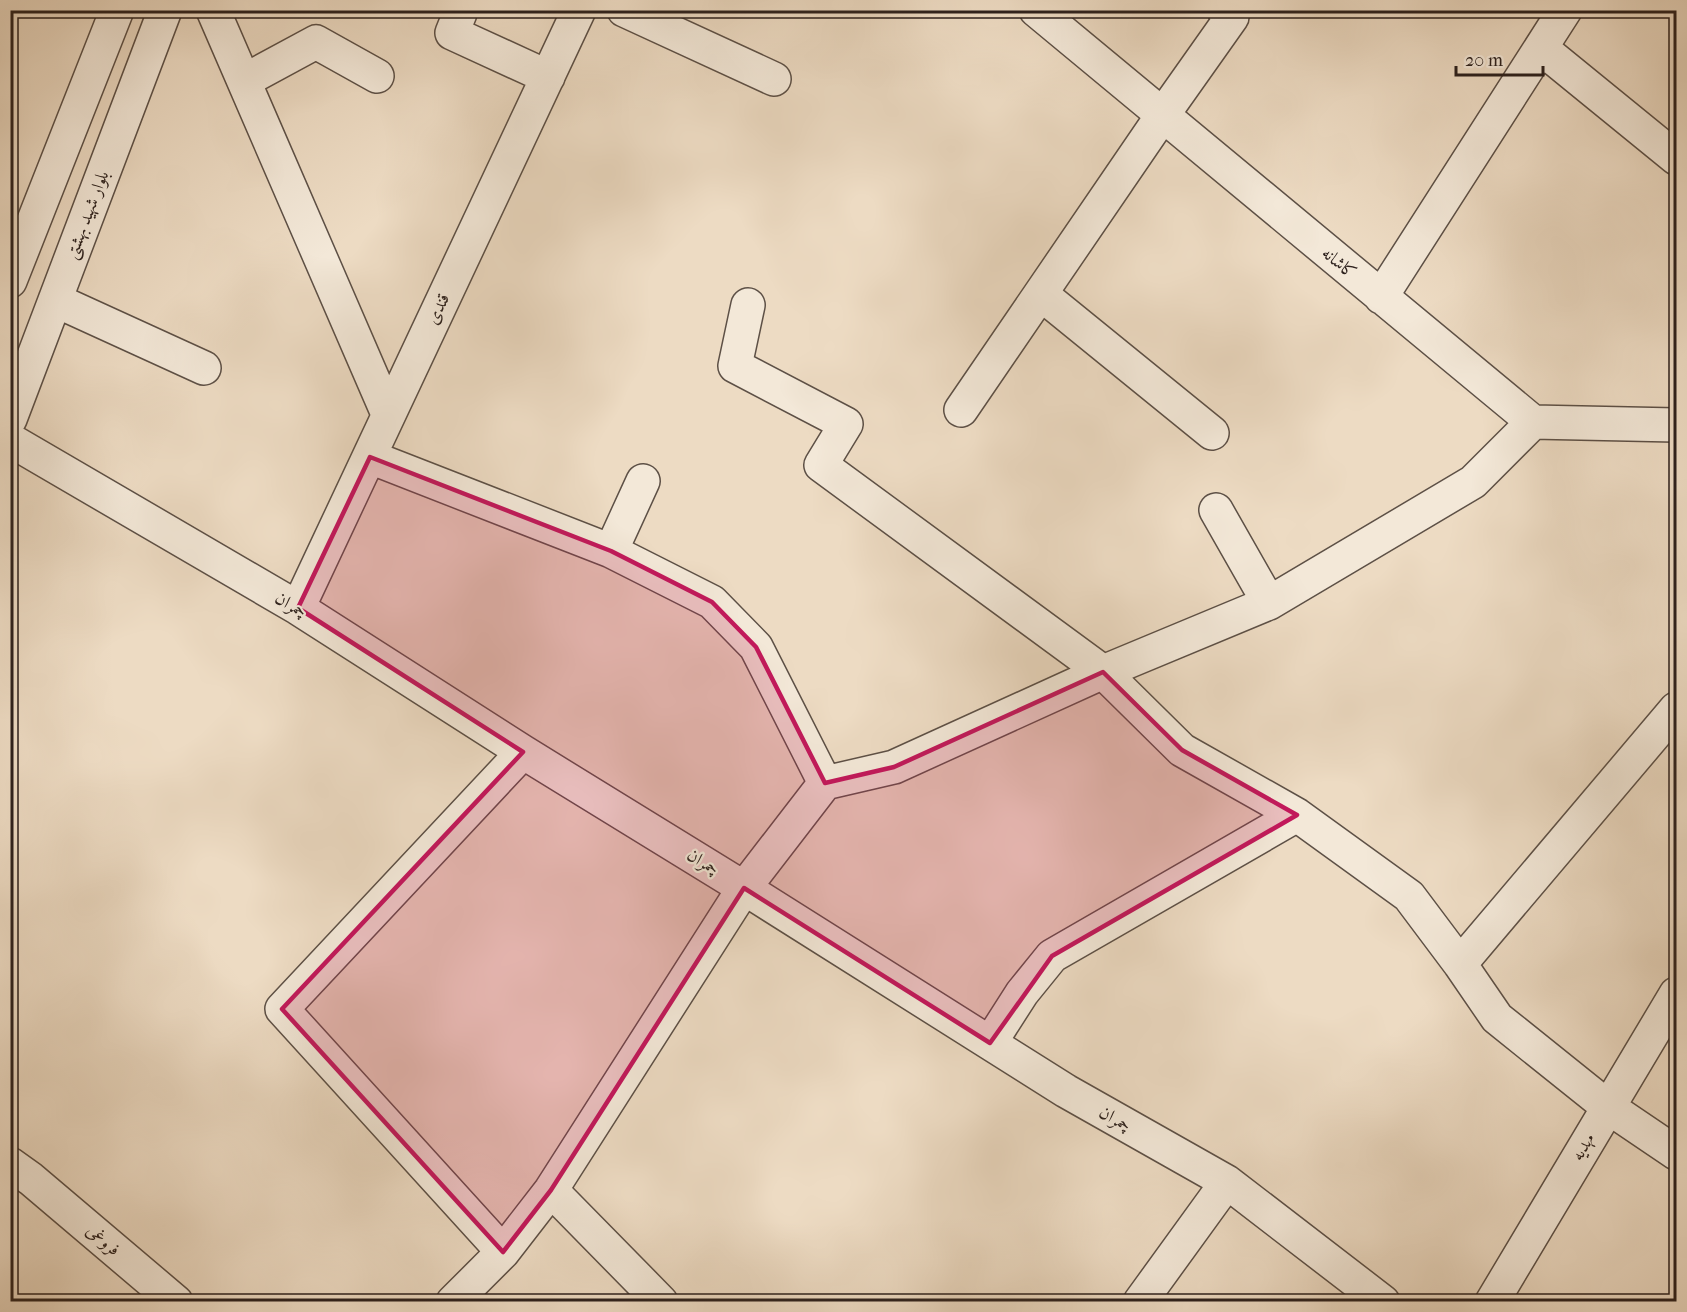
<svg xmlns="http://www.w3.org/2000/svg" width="1687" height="1312" viewBox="0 0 1687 1312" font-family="'IM FELL French Canon',Amiri,serif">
	<rect width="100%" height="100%" fill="#eddbc3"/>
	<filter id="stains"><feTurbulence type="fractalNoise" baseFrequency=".00333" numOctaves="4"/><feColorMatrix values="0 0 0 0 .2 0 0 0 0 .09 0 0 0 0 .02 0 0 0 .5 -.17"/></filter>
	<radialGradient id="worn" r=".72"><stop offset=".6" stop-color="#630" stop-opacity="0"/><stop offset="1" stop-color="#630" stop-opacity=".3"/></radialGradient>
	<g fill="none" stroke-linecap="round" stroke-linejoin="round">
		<defs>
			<path id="minor" d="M 213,10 L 388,414
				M 624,10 L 774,79
				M 1036,10 L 1533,422 L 1676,425
				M 460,13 L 452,33 L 548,77
				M 1541,48 L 1676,158
				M 244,81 L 316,42 L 377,76
				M 10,281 L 117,10
				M 1041,294 L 1212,433
				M 1381,297 L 1565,10
				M 55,300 L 204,368
				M 748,305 L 735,366 L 846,424 L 821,465 L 1103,672 L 1182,750 L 1297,815 L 1409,896 L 1460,964 L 1497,1018 L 1608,1107 L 1676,1153
				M 961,410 L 1162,116 L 1232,17 L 1224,10
				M 10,419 L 165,10
				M 10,440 L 298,608 L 523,752 L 744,888 L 1066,1091 L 1227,1182 L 1383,1302
				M 370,457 L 611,551 L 712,602 L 756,647 L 825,783
				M 1216,510 L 1269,603
				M 611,551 L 643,481
				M 298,608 L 579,10
				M 1460,964 L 1676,709
				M 990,1043 L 1022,993 L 1052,956 L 1297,815
				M 10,1164 L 31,1179 L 176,1302
				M 551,1190 L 661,1302
				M 503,1252 L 282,1009 L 523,752
				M 453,1302 L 503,1252 L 551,1190 L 744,888 L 825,783 L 894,767 L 1103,672 L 1269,603 L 1473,482 L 1533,422
				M 1140,1302 L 1227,1182
				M 1492,1302 L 1676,994"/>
		</defs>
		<!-- minor casing -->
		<use href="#minor" stroke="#5d5046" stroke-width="36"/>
		<!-- minor -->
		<use href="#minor" stroke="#f3e8d8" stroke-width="33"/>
	</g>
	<!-- marked area -->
	<path fill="#c2185b" fill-opacity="0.2" stroke="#c2185b" stroke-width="4.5" stroke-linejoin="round" d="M 370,457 L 611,551 L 712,602 L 756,647 L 825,783 L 894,767 L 1103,672 L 1182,750 L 1297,815 L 1052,956 L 990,1043 L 744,888 L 551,1190 L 503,1252 L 282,1009 L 523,752 L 298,608 Z"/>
	<g text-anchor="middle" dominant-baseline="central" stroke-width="4.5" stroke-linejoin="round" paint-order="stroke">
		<!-- street labels -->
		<g font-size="18" fill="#2d211d" stroke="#f3e8d8">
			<text transform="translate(87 215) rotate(-69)">بلوار شهید بهشتی</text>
			<text transform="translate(1339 263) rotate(40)">کاشانه</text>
			<text transform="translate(438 309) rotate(-65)">قندی</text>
			<text transform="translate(291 605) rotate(31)">چمران</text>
			<text transform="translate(703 862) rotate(32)">چمران</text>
			<text transform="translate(1115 1119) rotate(30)">چمران</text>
			<text transform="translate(1583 1147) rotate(-59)">مهدیه</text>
			<text transform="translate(103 1240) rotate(40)">فروغی</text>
		</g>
	</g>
	<!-- margin -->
	<rect width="1687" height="1312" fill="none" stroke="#eddbc3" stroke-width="36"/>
	<rect x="12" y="12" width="1663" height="1288" fill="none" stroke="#2d211d" stroke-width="3"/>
	<rect x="18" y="18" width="1651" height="1276" fill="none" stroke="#2d211d" stroke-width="1.5"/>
	<!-- scale -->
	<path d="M1456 66v9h87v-9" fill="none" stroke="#2d211d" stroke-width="3"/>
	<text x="1465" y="66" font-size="18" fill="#2d211d" stroke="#f3e8d8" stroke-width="4.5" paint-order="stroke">20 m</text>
	<rect width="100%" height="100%" filter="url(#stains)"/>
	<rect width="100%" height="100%" fill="url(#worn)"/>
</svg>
